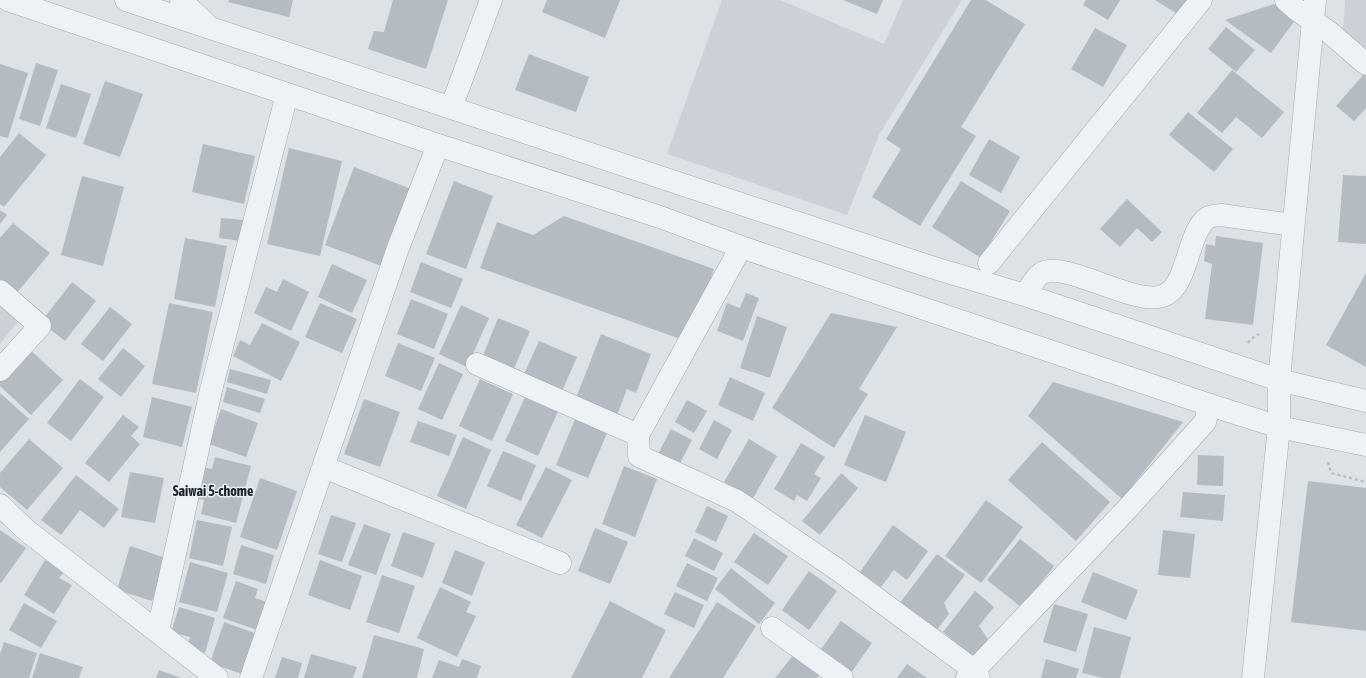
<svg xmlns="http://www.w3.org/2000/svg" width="1366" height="678" viewBox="0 0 1366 678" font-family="'Asap Condensed',sans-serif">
	<rect width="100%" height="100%" fill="#dde2e6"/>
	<!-- built -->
	<path fill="#ccd1d7" d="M 722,0 L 780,0 L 884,44 L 903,0 L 962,0 L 879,135 L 847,215 L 667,154 Z
		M 1345,0 L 1366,0 L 1366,53 L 1343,33 Z
		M 0,296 L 22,316 L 0,344 Z"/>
	<!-- building -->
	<path fill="#b5bbc2" d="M 229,0 L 293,0 L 289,17 L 228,2 Z
		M 393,0 L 448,0 L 426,69 L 368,49 L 374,31 L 384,32 Z
		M 547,0 L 620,0 L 605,38 L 542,12 Z
		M 843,0 L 883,0 L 877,14 Z
		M 971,0 L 986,0 L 1025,24 L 961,127 L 976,136 L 920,226 L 872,197 L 901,149 L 886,139 Z
		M 1086,0 L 1120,0 L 1108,20 L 1083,5 Z
		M 1155,0 L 1189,0 L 1179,15 Z
		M 1274,4 L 1296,19 L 1271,53 L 1225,20 Z
		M 1226,27 L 1255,50 L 1236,72 L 1208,49 Z
		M 1095,28 L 1127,45 L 1103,87 L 1071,69 Z
		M 529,54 L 589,77 L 576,112 L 515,90 Z
		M 36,63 L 58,70 L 40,126 L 19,119 Z
		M 0,64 L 28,73 L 8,138 L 0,136 Z
		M 1232,70 L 1284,112 L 1262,138 L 1236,117 L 1222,133 L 1197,113 Z
		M 1364,74 L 1366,76 L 1366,108 L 1354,121 L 1336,106 Z
		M 105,81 L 143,94 L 120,157 L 83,144 Z
		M 61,84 L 91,94 L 76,138 L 46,128 Z
		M 1188,112 L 1233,149 L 1214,172 L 1169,135 Z
		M 19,133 L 46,155 L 4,207 L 0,204 L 0,157 Z
		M 989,139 L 1020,157 L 1001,193 L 969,175 Z
		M 203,144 L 255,156 L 244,204 L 192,192 Z
		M 289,148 L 342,161 L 320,256 L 267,244 Z
		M 354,167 L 414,190 L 384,267 L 325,245 Z
		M 1343,175 L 1366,176 L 1366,244 L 1338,242 Z
		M 82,176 L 124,187 L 103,266 L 61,255 Z
		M 454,181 L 493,196 L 466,269 L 426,254 Z
		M 961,181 L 1010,211 L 981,258 L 932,227 Z
		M 1127,199 L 1162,232 L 1152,242 L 1137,228 L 1120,247 L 1100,229 Z
		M 0,210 L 7,215 L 0,224 Z
		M 564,216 L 714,269 L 689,342 L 480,268 L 497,222 L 533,235 Z
		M 221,218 L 244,220 L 241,241 L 219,238 Z
		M 13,223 L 50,253 L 15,295 L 0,282 L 0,238 Z
		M 1216,236 L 1263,243 L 1253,325 L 1205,319 L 1212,264 L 1204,261 L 1206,244 L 1215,246 Z
		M 185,238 L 227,246 L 215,307 L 174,299 Z
		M 421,262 L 463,279 L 451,308 L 410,292 Z
		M 332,264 L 367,280 L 352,313 L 318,297 Z
		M 1366,273 L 1366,367 L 1326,345 Z
		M 283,279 L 309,292 L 291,331 L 254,313 L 266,287 L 277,292 Z
		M 72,282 L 96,301 L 65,341 L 41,322 Z
		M 746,293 L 759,298 L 743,341 L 717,331 L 727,303 L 740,308 Z
		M 411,299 L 448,314 L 434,349 L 397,334 Z
		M 169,303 L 213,312 L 196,393 L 152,384 Z
		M 320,303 L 357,319 L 342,353 L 305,337 Z
		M 461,305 L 489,318 L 467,367 L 439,354 Z
		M 110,307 L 132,324 L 103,361 L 81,344 Z
		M 831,313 L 897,327 L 859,389 L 868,394 L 834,448 L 772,408 Z
		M 757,316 L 787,327 L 770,378 L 740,368 Z
		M 498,318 L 530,331 L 513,371 L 482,358 Z
		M 262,323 L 300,342 L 281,381 L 233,356 L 240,340 L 250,345 Z
		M 601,334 L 651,354 L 636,393 L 627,389 L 617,415 L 576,398 Z
		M 539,341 L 577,357 L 562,391 L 524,374 Z
		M 398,343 L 435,358 L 421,391 L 385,376 Z
		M 28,348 L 63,380 L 31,415 L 0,386 L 0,379 Z
		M 123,348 L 145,366 L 121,397 L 98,379 Z
		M 439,363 L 463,374 L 442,420 L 418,409 Z
		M 230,369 L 271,380 L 267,394 L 227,382 Z
		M 730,377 L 765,393 L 753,421 L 718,405 Z
		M 80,379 L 104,397 L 71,441 L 47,423 Z
		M 480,379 L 513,394 L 492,441 L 459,426 Z
		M 1053,382 L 1183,422 L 1122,499 L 1028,416 Z
		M 227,387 L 265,399 L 260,413 L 223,402 Z
		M 0,393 L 29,419 L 0,452 Z
		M 526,395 L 559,409 L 538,456 L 505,441 Z
		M 152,397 L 192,407 L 182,447 L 143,437 Z
		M 364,399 L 400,412 L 380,467 L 344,454 Z
		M 687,400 L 707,411 L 694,433 L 675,422 Z
		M 221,409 L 258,423 L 246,457 L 209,444 Z
		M 123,415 L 139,427 L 131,436 L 140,444 L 109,482 L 85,463 Z
		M 865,415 L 906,432 L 886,482 L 844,465 Z
		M 575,419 L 607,433 L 588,478 L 556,465 Z
		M 714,420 L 732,430 L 717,459 L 699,449 Z
		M 418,421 L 457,435 L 449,456 L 410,442 Z
		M 671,429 L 692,440 L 679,465 L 658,454 Z
		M 463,437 L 491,450 L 466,509 L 437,496 Z
		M 29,439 L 63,468 L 27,510 L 0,487 L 0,473 Z
		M 749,439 L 777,456 L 753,498 L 724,482 Z
		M 1042,442 L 1110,502 L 1076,541 L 1008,480 Z
		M 801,443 L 825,457 L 814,474 L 821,478 L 807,501 L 797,495 L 794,501 L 774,489 Z
		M 503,451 L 536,465 L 521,501 L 487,486 Z
		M 1198,455 L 1224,456 L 1223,486 L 1197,485 Z
		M 215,457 L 251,466 L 236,523 L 201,514 L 204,500 L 195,498 L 203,467 L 212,469 Z
		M 624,466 L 657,479 L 635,537 L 602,524 Z
		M 546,467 L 572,480 L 542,538 L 516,525 Z
		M 130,472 L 164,478 L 155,523 L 121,517 Z
		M 841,473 L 858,488 L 820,535 L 802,521 Z
		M 76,475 L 119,509 L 104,528 L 80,510 L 61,535 L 41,520 Z
		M 260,478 L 297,491 L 277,550 L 240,537 Z
		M 1308,481 L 1366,488 L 1366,631 L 1291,622 Z
		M 1183,492 L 1225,495 L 1223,521 L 1180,517 Z
		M 986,500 L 1023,527 L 981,583 L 945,556 Z
		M 707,506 L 728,516 L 716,542 L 695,532 Z
		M 331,515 L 356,523 L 342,562 L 318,554 Z
		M 197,520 L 232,527 L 223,566 L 189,558 Z
		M 364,524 L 391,534 L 376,575 L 348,565 Z
		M 893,525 L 928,551 L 907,580 L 894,570 L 881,587 L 860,572 Z
		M 595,528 L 628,542 L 610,584 L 578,571 Z
		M 0,530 L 26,548 L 1,583 L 0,582 Z
		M 1163,530 L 1195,534 L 1190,578 L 1158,575 Z
		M 403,532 L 435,543 L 423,578 L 391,566 Z
		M 754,533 L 788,556 L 768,585 L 734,562 Z
		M 694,538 L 723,553 L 714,571 L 685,556 Z
		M 1020,539 L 1054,566 L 1022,608 L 987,580 Z
		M 241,545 L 274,555 L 266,584 L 233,574 Z
		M 130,546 L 166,558 L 152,601 L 117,590 Z
		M 455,550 L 485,562 L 472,596 L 442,583 Z
		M 937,554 L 965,575 L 944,603 L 949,614 L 936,631 L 899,604 Z
		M 45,560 L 64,572 L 59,578 L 72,585 L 54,614 L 24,595 Z
		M 320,560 L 362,576 L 350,610 L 308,595 Z
		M 190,562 L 228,573 L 217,612 L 179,602 Z
		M 687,563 L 718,578 L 707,601 L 676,586 Z
		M 731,568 L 775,603 L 759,624 L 715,589 Z
		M 809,571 L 837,591 L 809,630 L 782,610 Z
		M 1093,572 L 1138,590 L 1126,620 L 1081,602 Z
		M 382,575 L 415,586 L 399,633 L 366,622 Z
		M 236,581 L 258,589 L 255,598 L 267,602 L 257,630 L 223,618 Z
		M 440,587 L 471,602 L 466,612 L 476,616 L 457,657 L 417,638 Z
		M 975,591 L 994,607 L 979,626 L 988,639 L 974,657 L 943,632 Z
		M 675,592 L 704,605 L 694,628 L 664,614 Z
		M 610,601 L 666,630 L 642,678 L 571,678 Z
		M 717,602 L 756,626 L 723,678 L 669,678 Z
		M 24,603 L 57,621 L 41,648 L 9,630 Z
		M 1054,604 L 1088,614 L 1076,652 L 1043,642 Z
		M 179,607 L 215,618 L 205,653 L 187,648 L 190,637 L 171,632 Z
		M 841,621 L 872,643 L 850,674 L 819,652 Z
		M 224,622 L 260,635 L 245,675 L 210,663 Z
		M 1094,627 L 1131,637 L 1120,678 L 1103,678 L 1082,673 Z
		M 374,635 L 424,649 L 417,678 L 362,678 Z
		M 4,642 L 37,653 L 29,678 L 0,678 L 0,654 Z
		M 40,653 L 83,667 L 79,678 L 32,678 Z
		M 795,653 L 821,673 L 817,678 L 775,678 Z
		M 311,654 L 357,667 L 353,678 L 304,678 Z
		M 282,657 L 302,663 L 298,678 L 275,678 Z
		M 462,659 L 481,666 L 477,678 L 432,678 L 439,660 L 459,667 Z
		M 1046,659 L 1079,669 L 1076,678 L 1041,678 Z
		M 907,664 L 927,678 L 897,678 Z
		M 159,670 L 181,678 L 156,678 Z"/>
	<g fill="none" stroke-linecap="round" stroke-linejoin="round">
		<defs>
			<path id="minor" d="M 8,0 L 438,145 L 660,217 L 741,247 L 1210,405 L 1279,427 L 1366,445
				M 126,0 L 931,267 L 1025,295 L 1279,380 L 1366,401
				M 181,0 L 206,24
				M 1286,0 L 1297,10 L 1329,32 L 1366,64
				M 451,108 L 491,0
				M 741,247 L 638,435 L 639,456 L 737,501 L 838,570 L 974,670 L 979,678
				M 989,263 L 1201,0
				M 0,291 L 40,326 L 0,370
				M 1025,295 C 1030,288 1034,278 1042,273 C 1064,261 1128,302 1158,297 C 1190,293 1185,231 1209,217 C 1212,216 1217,215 1221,215 L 1293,225
				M 477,364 L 638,435
				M 324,467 L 560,563
				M 0,505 L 26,530 L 217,678
				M 772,628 L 842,678
				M 158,631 L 211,390 L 287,94
				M 251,678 L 398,248 L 438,145
				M 967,678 L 1128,508 L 1205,422 L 1210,405
				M 1253,678 L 1279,427 L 1279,380 L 1315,0"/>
		</defs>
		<!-- minor casing -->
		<use href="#minor" stroke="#a3a9af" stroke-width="23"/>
		<!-- path -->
		<path stroke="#b7bcc0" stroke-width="2.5" stroke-dasharray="3 3" stroke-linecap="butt" d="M 1248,343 L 1251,339 L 1259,334
			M 1328,462 L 1331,473 L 1366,482"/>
		<!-- minor -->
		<use href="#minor" stroke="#eff2f4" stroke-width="22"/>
	</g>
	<g text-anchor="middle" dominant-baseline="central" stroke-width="3" stroke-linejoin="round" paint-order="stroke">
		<!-- neighbourhood labels -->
		<g font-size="14" font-weight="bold" fill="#1a222c" stroke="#ecf0f4">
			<text x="213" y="491">Saiwai 5-chome</text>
		</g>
	</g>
</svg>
